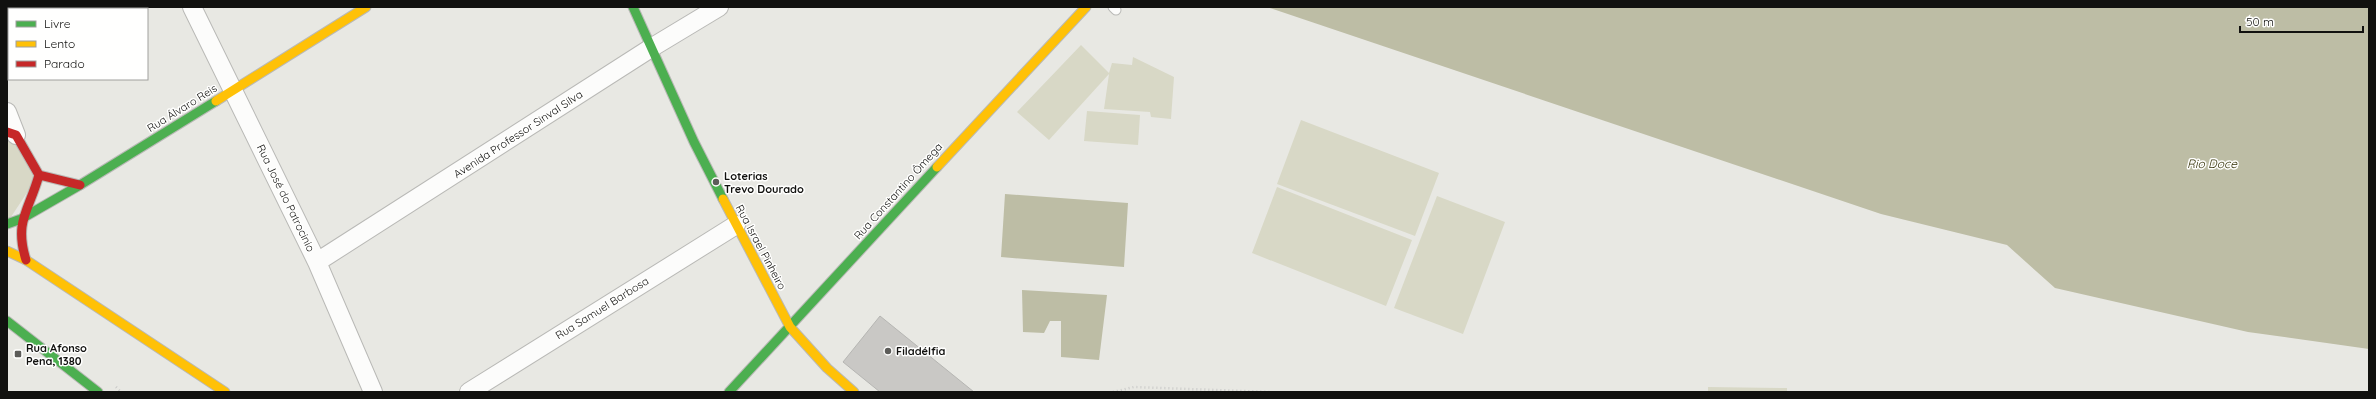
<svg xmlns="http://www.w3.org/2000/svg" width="2376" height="399" viewBox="0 0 2376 399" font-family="Quicksand,sans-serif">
	<rect width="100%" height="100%" fill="#e8e8e3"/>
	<!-- green -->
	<path fill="#d8d8c6" d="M 1081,45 L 1109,73 L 1112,63 L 1132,65 L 1133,57 L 1174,77 L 1171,119 L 1151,117 L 1150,112 L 1104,109 L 1109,74 L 1049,140 L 1017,112 Z
		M 1087,111 L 1140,115 L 1138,145 L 1084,141 Z
		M 1301,120 L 1439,173 L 1415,236 L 1277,184 Z
		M 7,133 L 38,176 L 7,223 Z
		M 1277,187 L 1412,240 L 1386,306 L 1252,253 Z
		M 1437,196 L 1505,222 L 1463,334 L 1394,308 Z
		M 1708,387 L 1787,388 L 1787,392 L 1708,392 Z"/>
	<!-- water -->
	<path fill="#bdbda5" d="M 1267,7 L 2369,7 L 2369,349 L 2248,332 L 2055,288 L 2007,245 L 1881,214 Z
		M 1005,194 L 1128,203 L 1124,267 L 1001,257 Z
		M 1022,290 L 1107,295 L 1099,360 L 1061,357 L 1061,321 L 1050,321 L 1044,333 L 1023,332 Z"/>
	<!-- building -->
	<path fill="#c9c8c5" stroke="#b6b6b3" d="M 880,316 L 974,392 L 880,392 L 843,362 Z"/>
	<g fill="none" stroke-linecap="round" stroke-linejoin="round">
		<defs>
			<path id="lane" d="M 1113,7 L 1116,10"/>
			<path id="street" d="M 192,7 L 317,262 L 373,392
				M 40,9 L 41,7
				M 7,64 L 9,60
				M 7,112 L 16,135
				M 317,262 L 651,48 L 719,7
				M 469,392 L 736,225"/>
			<path id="fast" d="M 633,7 L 694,142 L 723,199
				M 7,224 L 21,219 L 80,185 L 216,101
				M 7,321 L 98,392
				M 729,392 L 937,167"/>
			<path id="slow" d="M 216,101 L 366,7
				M 937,167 L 1086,7
				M 723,199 L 790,327 L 827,368 L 854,392
				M 7,251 L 26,260 L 225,392"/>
			<path id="jam" d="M 7,132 L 16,135 L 39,175 L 80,185
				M 26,260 C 14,221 29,211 39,175"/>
		</defs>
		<!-- lane casing -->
		<use href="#lane" stroke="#b9b9b6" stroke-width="11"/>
		<!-- street casing -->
		<use href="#street" stroke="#b9b9b6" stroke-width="20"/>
		<!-- fast casing -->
		<use href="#fast" stroke="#b9b9b6" stroke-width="11"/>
		<!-- slow casing -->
		<use href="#slow" stroke="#b9b9b6" stroke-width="11"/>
		<!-- jam casing -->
		<use href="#jam" stroke="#b9b9b6" stroke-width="11"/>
		<!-- path -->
		<path stroke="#c9c9c8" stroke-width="2.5" stroke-dasharray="1 3" stroke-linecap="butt" d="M 116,387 L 121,392
			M 1113,392 L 1134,387 L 1271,392"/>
		<!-- lane -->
		<use href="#lane" stroke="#fcfcfb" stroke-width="9"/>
		<!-- street -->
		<use href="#street" stroke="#fcfcfb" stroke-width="18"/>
		<!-- fast -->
		<use href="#fast" stroke="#4caf50" stroke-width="9"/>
		<!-- slow -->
		<use href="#slow" stroke="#ffc107" stroke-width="9"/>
		<!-- jam -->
		<use href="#jam" stroke="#c62828" stroke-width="9"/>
	</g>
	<!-- markers -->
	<g fill="#5c5c59" stroke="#fffffe" stroke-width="1.5">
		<circle cx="716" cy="182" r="4"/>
		<circle cx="888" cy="351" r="4"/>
		<rect x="14" y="350" width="8" height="8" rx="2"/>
	</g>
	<g text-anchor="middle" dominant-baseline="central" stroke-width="3" stroke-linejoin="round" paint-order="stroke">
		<!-- street labels -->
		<g font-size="11" fill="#11110f" stroke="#fffffe">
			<text transform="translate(182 108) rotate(-32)">Rua Álvaro Reis</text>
			<text transform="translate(518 134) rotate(-33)">Avenida Professor Sinval Silva</text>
			<text transform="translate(898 191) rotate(-48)">Rua Constantino Ômega</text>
			<text transform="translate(286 198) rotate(64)">Rua José do Patrocinio</text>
			<text transform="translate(761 247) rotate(62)">Rua Israel Pinheiro</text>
			<text transform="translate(602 308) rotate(-32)">Rua Samuel Barbosa</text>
		</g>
		<!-- poi labels -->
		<g font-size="11" font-weight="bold" fill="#11110f" stroke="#fffffe" text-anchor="start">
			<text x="724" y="176">Loterias<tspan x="724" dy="13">Trevo Dourado</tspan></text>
			<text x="26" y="348">Rua Afonso<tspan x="26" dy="13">Pena, 1380</tspan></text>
			<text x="896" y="351">Filadélfia</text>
		</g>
		<!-- water labels -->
		<g font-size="12" font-style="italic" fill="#333005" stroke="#fffffe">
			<text x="2212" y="163">Rio Doce</text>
		</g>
	</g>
	<!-- border -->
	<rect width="2376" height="399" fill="none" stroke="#11110f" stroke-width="16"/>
	<!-- legend -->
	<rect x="8" y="8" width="140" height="72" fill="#fffffe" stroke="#a0a09e"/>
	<rect x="16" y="21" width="20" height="6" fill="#4caf50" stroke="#a0a09e"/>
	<text x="44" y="28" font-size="12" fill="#11110f">Livre</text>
	<rect x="16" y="41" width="20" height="6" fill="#ffc107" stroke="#a0a09e"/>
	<text x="44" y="48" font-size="12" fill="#11110f">Lento</text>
	<rect x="16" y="61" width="20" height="6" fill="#c62828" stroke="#a0a09e"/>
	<text x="44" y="68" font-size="12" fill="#11110f">Parado</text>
	<!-- scale -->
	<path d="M2240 26v6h123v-6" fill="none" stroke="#11110f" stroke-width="2"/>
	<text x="2246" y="26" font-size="12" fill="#11110f" stroke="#fffffe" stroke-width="3" paint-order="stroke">50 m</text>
</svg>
